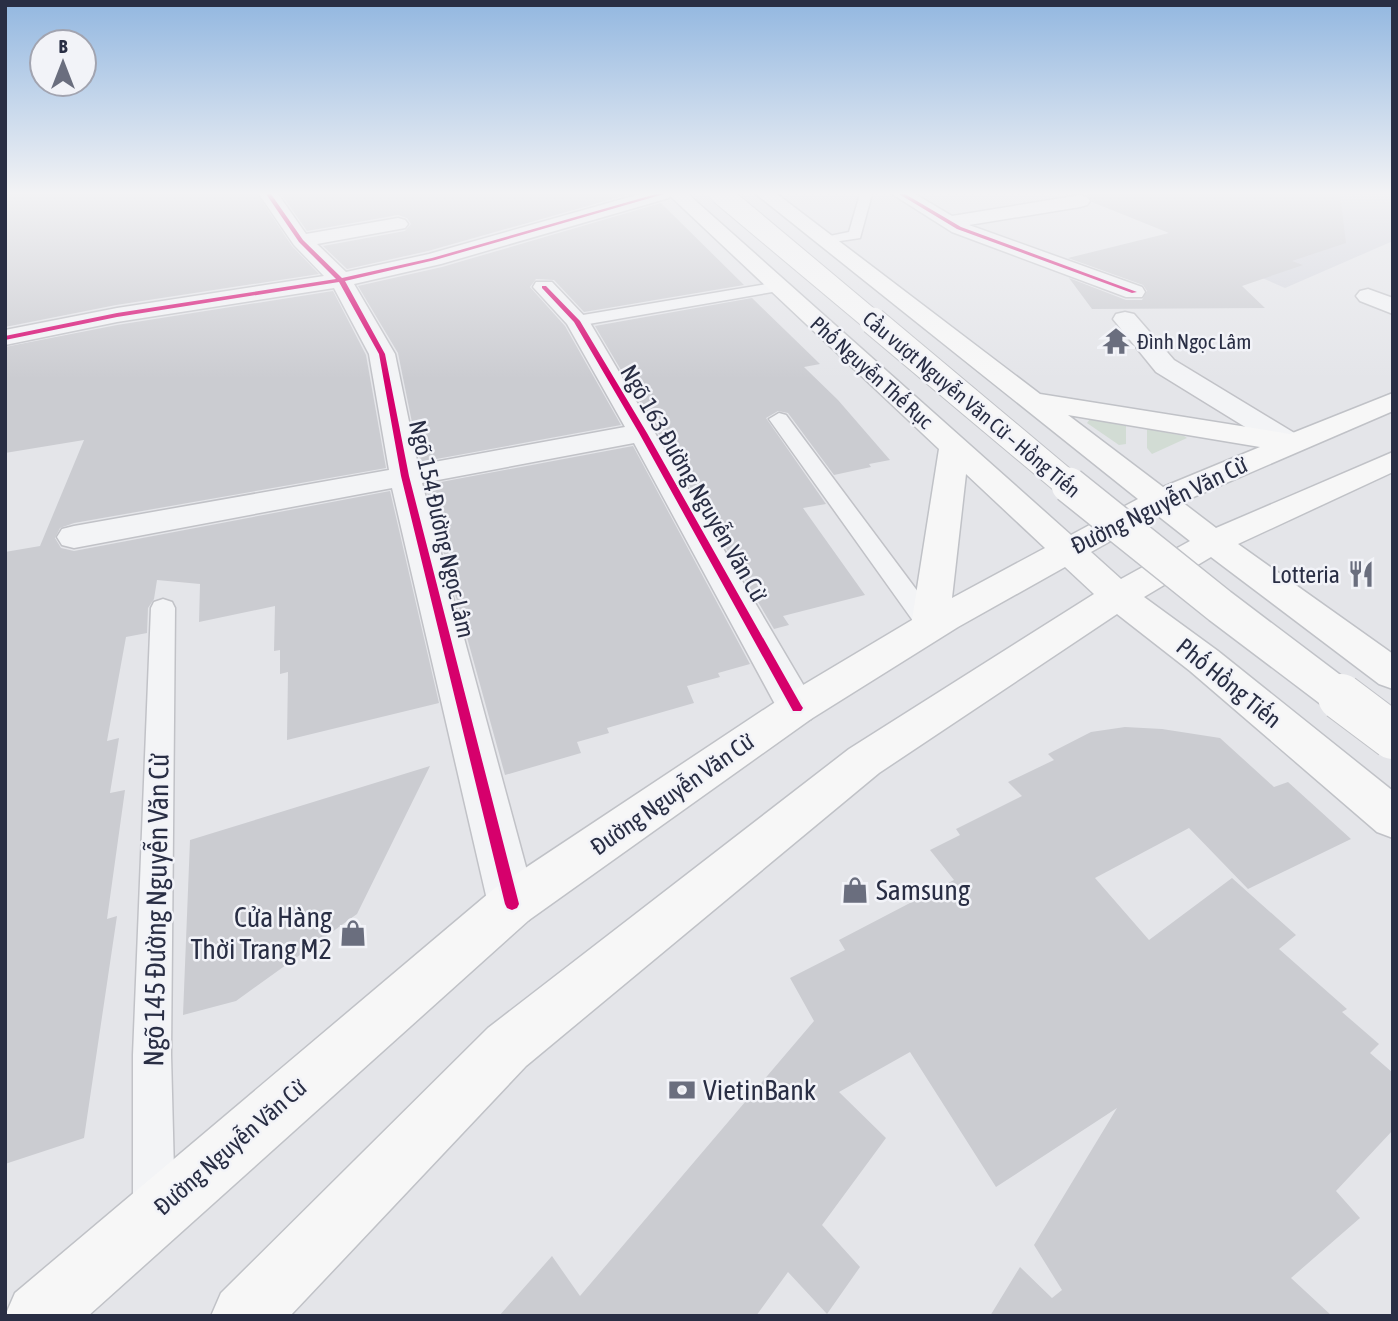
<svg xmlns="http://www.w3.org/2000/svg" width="1398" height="1321" viewBox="0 0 1398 1321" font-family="'Asap Condensed',sans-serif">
	<rect width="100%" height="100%" fill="#e4e5e9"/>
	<!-- built -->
	<path fill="#d4d6de" d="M 1118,194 L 1393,194 L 1393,241 L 1285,288 L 1169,237 L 1197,228 Z"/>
	<!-- green -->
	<path fill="#d2dcd4" d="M 1090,419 L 1126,426 L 1126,444 L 1119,445 L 1087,423 Z
		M 1147,429 L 1184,436 L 1187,438 L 1152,454 L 1147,448 Z"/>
	<!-- building -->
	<path fill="#cbccd1" d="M 5,194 L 257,194 L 292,246 L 319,274 L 116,305 L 5,327 Z
		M 281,194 L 630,194 L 428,251 L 347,269 L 323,246 L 405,231 L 411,224 L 407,218 L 398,215 L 307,231 Z
		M 1087,194 L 1340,194 L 1346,243 L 1292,261 L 1303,265 L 1242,286 L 1265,308 L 1092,309 L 1069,278 L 1126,300 L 1142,300 L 1147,291 L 1143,285 L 1068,258 L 1169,233 L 1092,202 Z
		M 661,203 L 744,285 L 584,312 L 554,280 L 536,279 L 530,287 L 565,326 L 621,425 L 420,462 L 398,353 L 358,286 L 442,267 Z
		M 333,291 L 366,355 L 386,468 L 74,523 L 60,528 L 55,538 L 61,548 L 74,551 L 390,491 L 439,703 L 287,740 L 288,672 L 280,674 L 280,650 L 274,651 L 275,606 L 199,622 L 200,584 L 157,580 L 154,599 L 148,608 L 147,633 L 126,637 L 107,741 L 119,738 L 110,793 L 125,790 L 107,919 L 117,916 L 84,1138 L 5,1164 L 5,552 L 40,546 L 84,440 L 5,453 L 5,347 L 117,325 Z
		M 752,298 L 820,364 L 804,367 L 838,400 L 890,460 L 869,464 L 871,467 L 834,475 L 788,413 L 778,411 L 766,418 L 826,504 L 803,508 L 865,595 L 783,616 L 789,625 L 774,629 L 595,326 Z
		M 633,446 L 750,664 L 718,673 L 720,677 L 687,686 L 694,703 L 607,728 L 609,733 L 577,742 L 581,753 L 505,775 L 425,485 Z
		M 1125,727 L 1162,729 L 1220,738 L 1274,787 L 1288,782 L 1351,839 L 1248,889 L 1189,828 L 1095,878 L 1149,940 L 1232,878 L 1296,935 L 1279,949 L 1347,1009 L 1342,1012 L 1379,1044 L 1370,1053 L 1393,1073 L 1393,1130 L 1336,1191 L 1360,1218 L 1291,1278 L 1332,1316 L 990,1316 L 1020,1267 L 1052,1298 L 1062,1290 L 1034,1245 L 1117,1108 L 996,1187 L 910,1052 L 839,1092 L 886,1138 L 822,1225 L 860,1267 L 827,1314 L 788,1272 L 756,1316 L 499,1316 L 552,1256 L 580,1296 L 814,1021 L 790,978 L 845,950 L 839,940 L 954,880 L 930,850 L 960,835 L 956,829 L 1022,796 L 1008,782 L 1054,760 L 1048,754 L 1091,732 Z
		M 430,766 L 357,914 L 236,1001 L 183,1015 L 190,840 Z"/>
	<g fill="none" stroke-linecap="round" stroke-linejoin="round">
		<defs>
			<path id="service" d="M 860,194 L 872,194 L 860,238 L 820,244 L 820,238 L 849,232 Z
				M 779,282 L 787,287 L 784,290 L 577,326 L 569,321 L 577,316 Z
				M 779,413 L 786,415 L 939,620 L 943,626 L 939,632 L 930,635 L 921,632 L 769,419 Z
				M 163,599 L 172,602 L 175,608 L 171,1055 L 175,1211 L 169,1226 L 154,1232 L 139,1226 L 133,1211 L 133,1055 L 151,608 L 154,602 Z"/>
			<path id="minor" d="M 259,194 L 278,194 L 306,234 L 398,218 L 405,220 L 408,224 L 405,228 L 317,244 L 346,272 L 429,254 L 640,194 L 671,194 L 669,198 L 441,264 L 354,284 L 395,354 L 418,465 L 625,427 L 567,324 L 533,287 L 536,282 L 552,282 L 589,321 L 817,708 L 811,719 L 797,724 L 783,719 L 634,443 L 422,483 L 536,904 L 529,920 L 512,927 L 495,920 L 488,904 L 392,488 L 74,548 L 62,545 L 57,537 L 62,529 L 74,526 L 389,470 L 369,354 L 334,288 L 117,322 L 5,345 L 5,330 L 117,308 L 324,276 L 294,245 Z
				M 892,194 L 915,194 L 952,216 L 1080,195 L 1087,197 L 1090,201 L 1087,205 L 1080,207 L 969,225 L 1142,287 L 1145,292 L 1142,297 L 1126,297 L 952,232 Z
				M 1368,289 L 1393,298 L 1393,314 L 1360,301 L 1356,296 L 1360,291 Z
				M 1125,312 L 1134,314 L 1174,360 L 1301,437 L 1306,443 L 1301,449 L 1291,452 L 1281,449 L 1156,372 L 1113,319 L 1116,314 Z"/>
			<path id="primary" d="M 668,194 L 688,194 L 1071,535 L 1138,499 L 756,194 L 777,194 L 1040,394 L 1290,434 L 1393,393 L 1393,411 L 1182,502 L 1216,528 L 1393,452 L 1393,472 L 1238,544 L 1393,654 L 1393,689 L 1379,684 L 1211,557 L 1144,597 L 1218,651 L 1393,791 L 1393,838 L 1377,832 L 1190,671 L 1117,614 L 879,773 L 526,1066 L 290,1316 L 211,1316 L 221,1293 L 488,1028 L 849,749 L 1094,594 L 1065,567 L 958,627 L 811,719 L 529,920 L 88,1316 L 5,1316 L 15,1293 L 495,888 L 783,697 L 912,620 L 939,449 ZM 1068,415 L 1260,447 L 1163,487 ZM 966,474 L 1045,548 L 952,598 ZM 1157,515 L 1190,541 L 1121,579 L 1091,552 Z"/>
		</defs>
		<!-- service casing -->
		<use href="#service" stroke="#c1c2c7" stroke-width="3"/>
		<!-- minor casing -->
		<use href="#minor" stroke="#c1c2c7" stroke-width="3"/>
		<!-- primary casing -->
		<use href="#primary" stroke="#c0c2c7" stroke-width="3"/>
		<!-- service -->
		<use href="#service" fill="#f3f4f6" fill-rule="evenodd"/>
		<!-- minor -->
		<use href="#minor" fill="#f3f4f6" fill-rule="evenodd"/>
		<!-- primary -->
		<use href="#primary" fill="#f7f7f7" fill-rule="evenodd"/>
		<defs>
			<path id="primary-bridge-far3" d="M 721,194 L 875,323"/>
			<path id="primary-bridge-far2" d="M 873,321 L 1071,487"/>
			<path id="primary-bridge-far1" d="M 1069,485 L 1220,606 L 1343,699"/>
			<path id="primary-bridge" d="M 1341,697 L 1393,736"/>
		</defs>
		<!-- primary-bridge-far3 casing -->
		<use href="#primary-bridge-far3" stroke="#c0c2c7" stroke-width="23" stroke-linecap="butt"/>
		<!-- primary-bridge-far2 casing -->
		<use href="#primary-bridge-far2" stroke="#c0c2c7" stroke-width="29" stroke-linecap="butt"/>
		<!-- primary-bridge-far1 casing -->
		<use href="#primary-bridge-far1" stroke="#c0c2c7" stroke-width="38" stroke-linecap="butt"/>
		<!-- primary-bridge casing -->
		<use href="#primary-bridge" stroke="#c0c2c7" stroke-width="48" stroke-linecap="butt"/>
		<!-- primary-bridge-far3 -->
		<use href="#primary-bridge-far3" stroke="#f7f7f7" stroke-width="21"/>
		<!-- primary-bridge-far2 -->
		<use href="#primary-bridge-far2" stroke="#f7f7f7" stroke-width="27"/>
		<!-- primary-bridge-far1 -->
		<use href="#primary-bridge-far1" stroke="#f7f7f7" stroke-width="35"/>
		<!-- primary-bridge -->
		<use href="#primary-bridge" stroke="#f7f7f7" stroke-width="46"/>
		<defs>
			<path id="cycleway" d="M 266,194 L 271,194 L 303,240 L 342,278 L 432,258 L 656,194 L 664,194 L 435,260 L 345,281 L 385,354 L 409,476 L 519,904 L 517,908 L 512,910 L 507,908 L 505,904 L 401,476 L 379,354 L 339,282 L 117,317 L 5,340 L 5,336 L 117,313 L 336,279 L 299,242 Z
				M 899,194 L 905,194 L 961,227 L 1137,292 L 1132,293 L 957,229 Z
				M 542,286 L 546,286 L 580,321 L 647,433 L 801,705 L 803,708 L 801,711 L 793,711 L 639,433 L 574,322 L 542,288 Z"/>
		</defs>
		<!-- cycleway casing -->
		<use href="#cycleway" stroke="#f2f3f8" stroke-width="5"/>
		<!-- cycleway -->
		<use href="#cycleway" fill="#d6006c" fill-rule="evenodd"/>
	</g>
	<!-- sky -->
	<linearGradient id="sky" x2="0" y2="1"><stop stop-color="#92b7e0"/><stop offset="0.51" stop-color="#f3f3f5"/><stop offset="1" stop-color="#f3f3f5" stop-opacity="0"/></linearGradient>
	<rect width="1398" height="379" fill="url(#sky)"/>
	<!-- icons -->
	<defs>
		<symbol id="temple-bare" viewBox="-9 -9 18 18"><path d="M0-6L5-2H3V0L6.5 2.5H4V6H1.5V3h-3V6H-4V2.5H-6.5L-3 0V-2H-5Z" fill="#6a6e7e" stroke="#f2f3f8" stroke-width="2.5" paint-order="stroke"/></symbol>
		<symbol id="restaurant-bare" viewBox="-9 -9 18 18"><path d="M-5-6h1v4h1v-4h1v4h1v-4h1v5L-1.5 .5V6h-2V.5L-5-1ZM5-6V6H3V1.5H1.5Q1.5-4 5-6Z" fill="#6a6e7e" stroke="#f2f3f8" stroke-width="2.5" paint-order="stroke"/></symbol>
		<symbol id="shop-bare" viewBox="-9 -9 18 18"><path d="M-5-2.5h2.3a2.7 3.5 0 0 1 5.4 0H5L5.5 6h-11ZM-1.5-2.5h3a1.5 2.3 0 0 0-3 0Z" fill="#6a6e7e" stroke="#f2f3f8" stroke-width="2.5" paint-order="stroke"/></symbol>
		<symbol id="bank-bare" viewBox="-9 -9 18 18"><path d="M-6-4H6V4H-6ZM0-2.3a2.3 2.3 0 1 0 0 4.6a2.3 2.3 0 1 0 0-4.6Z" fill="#6a6e7e" stroke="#f2f3f8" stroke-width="2.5" paint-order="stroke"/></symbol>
	</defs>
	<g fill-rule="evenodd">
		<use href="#temple-bare" x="1097" y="322" width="38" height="38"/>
		<use href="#restaurant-bare" x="1342" y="555" width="38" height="38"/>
		<use href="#shop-bare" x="836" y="871" width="38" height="38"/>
		<use href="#shop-bare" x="334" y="914" width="38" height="38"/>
		<use href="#bank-bare" x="663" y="1071" width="38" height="38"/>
	</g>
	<g text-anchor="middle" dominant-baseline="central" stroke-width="5" stroke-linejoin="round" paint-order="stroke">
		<!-- far-poi labels -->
		<g font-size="21" fill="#292e44" stroke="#f2f3f8" text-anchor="start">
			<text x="1137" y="341">Đình Ngọc Lâm</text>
		</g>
		<!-- far-street labels -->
		<g font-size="21" fill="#292e44" stroke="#f2f3f8">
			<text transform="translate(872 372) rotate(42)">Phố Nguyễn Thế Rục</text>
			<text transform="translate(972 404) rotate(40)">Cầu vượt Nguyễn Văn Cừ – Hồng Tiến</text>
		</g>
		<!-- street labels -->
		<g font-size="24" fill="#292e44" stroke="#f2f3f8">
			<text transform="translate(694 483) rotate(60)">Ngõ 163 Đường Nguyễn Văn Cừ</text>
			<text transform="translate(1159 505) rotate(-26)">Đường Nguyễn Văn Cừ</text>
			<text transform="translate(442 529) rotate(77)">Ngõ 154 Đường Ngọc Lâm</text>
			<text transform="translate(1229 683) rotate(39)">Phố Hồng Tiến</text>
			<text transform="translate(672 794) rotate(-35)">Đường Nguyễn Văn Cừ</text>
			<text transform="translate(230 1147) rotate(-41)">Đường Nguyễn Văn Cừ</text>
		</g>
		<!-- poi labels -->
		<g font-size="24" fill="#292e44" stroke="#f2f3f8" text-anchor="end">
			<text x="1340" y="574">Lotteria</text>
		</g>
		<!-- near-poi labels -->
		<g font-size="28" fill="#292e44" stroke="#f2f3f8" text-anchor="start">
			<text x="876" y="890">Samsung</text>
			<text x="332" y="917" text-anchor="end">Cửa Hàng<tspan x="332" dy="32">Thời Trang M2</tspan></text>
			<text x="703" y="1090">VietinBank</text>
		</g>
		<!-- near-street labels -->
		<g font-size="28" fill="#292e44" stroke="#f2f3f8">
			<text transform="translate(156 910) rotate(-89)">Ngõ 145 Đường Nguyễn Văn Cừ</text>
		</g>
	</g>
	<!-- border -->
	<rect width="1398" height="1321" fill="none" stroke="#292e44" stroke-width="14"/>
	<!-- north arrow -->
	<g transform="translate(63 63)"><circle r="33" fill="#f2f3f8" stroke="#a2a4b0" stroke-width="2"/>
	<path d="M0-5L12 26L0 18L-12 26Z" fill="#6a6e7e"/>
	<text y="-10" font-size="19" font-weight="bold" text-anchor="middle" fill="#292e44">B</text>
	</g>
</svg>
